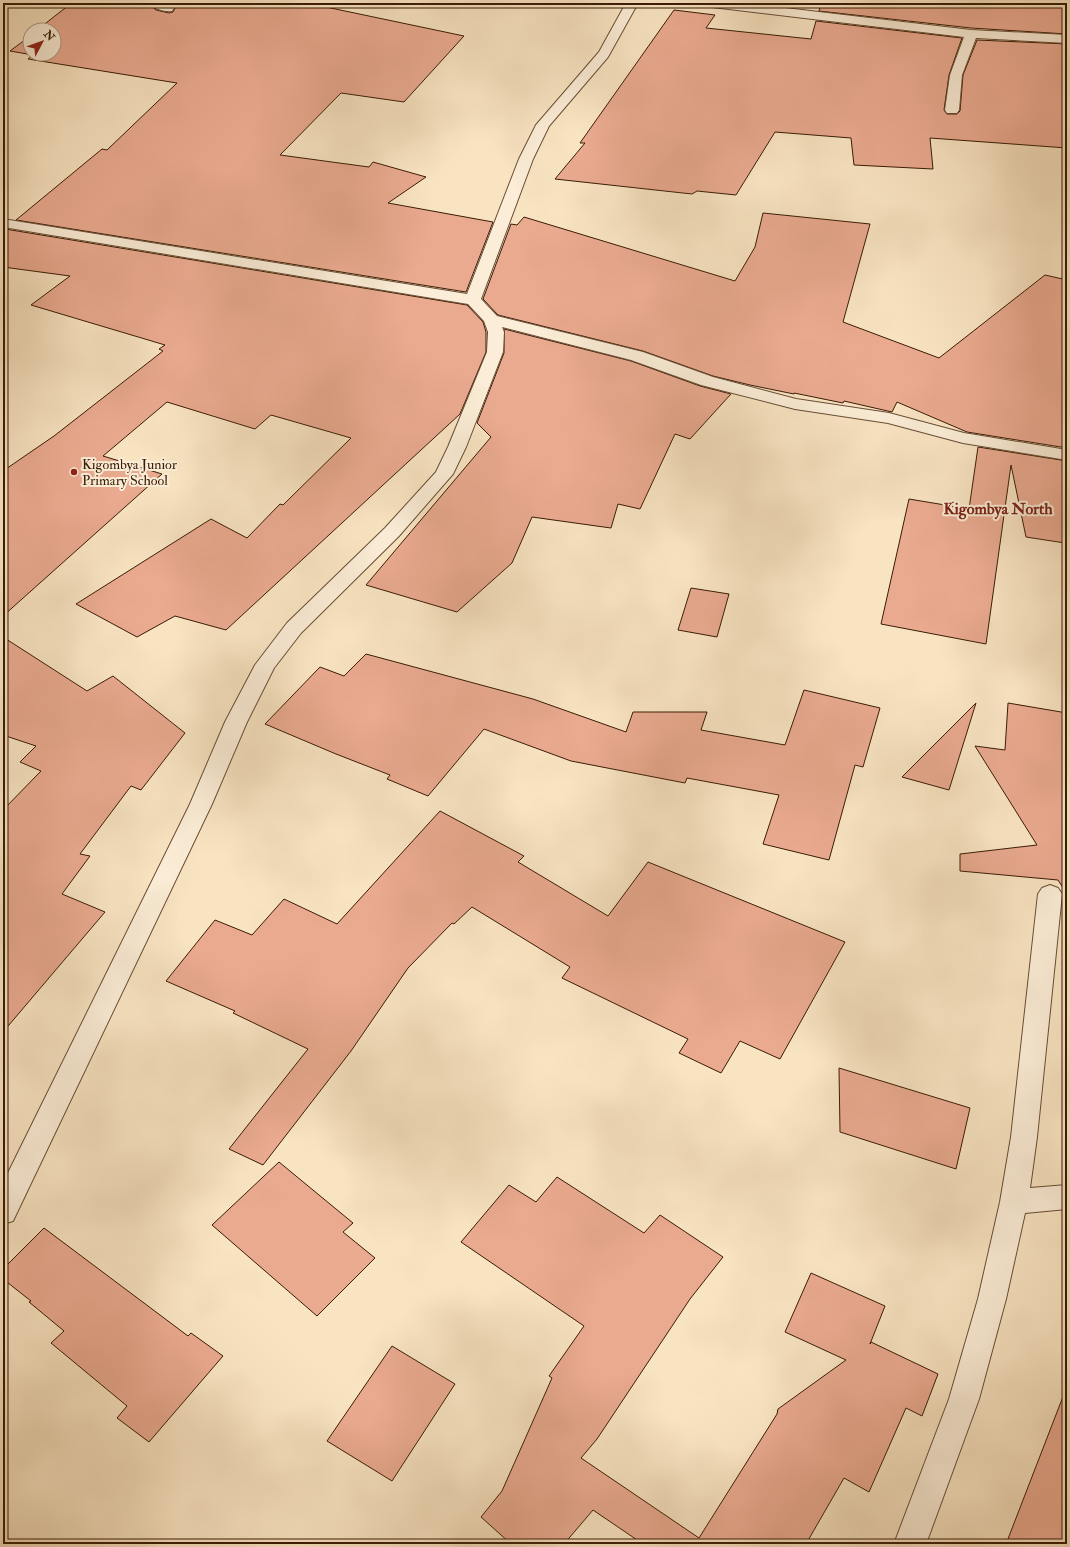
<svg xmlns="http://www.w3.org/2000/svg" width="1070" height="1547" viewBox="0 0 1070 1547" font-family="'IM FELL Double Pica',serif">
	<rect width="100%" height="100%" fill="#f9e4c2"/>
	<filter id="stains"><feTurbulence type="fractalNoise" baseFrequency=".005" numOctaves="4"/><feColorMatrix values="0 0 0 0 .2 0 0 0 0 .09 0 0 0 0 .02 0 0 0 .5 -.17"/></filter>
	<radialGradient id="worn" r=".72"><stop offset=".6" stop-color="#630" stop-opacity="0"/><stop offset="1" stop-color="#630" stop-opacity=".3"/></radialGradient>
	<!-- building -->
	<path fill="#eaaa90" stroke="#391b05" d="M 80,3 L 148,3 L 156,10 L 169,13 L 173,12 L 175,8 L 170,3 L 307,3 L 464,36 L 404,102 L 341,93 L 280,155 L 369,167 L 373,162 L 426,177 L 388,203 L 493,222 L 466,292 L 16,220 L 102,149 L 107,150 L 177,83 L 28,59 L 33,55 L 10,51 L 30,36 L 30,54 L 54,54 L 54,30 L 37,30 L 69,5 L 72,6 Z
		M 821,3 L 1067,3 L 1067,34 L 971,28 L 819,11 Z
		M 674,10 L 715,15 L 706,28 L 811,39 L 816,21 L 962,38 L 949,75 L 944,110 L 947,114 L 957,114 L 960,111 L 963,75 L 977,40 L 1067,44 L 1067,148 L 930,138 L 933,169 L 854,165 L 851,138 L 775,132 L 736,195 L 697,191 L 692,194 L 555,179 L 585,143 L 580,143 Z
		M 763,213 L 870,224 L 843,322 L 939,358 L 1045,275 L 1067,280 L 1067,448 L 967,432 L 897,402 L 892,412 L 844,401 L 843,403 L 794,393 L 794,394 L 750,385 L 713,376 L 643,351 L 498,315 L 483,299 L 511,224 L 517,225 L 524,217 L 735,281 L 755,247 Z
		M 5,229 L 467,305 L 483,322 L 486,332 L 486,352 L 460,414 L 226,630 L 175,616 L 137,637 L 76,604 L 211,519 L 247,538 L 280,504 L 283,505 L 351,438 L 271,415 L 255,429 L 167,402 L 103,456 L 162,474 L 3,616 L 3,471 L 54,436 L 163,351 L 159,349 L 165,345 L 31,305 L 70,276 L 3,267 L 3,230 Z
		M 504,329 L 631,361 L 700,386 L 731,394 L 690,439 L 675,434 L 640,509 L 618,504 L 611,528 L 532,517 L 512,563 L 457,612 L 366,585 L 491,437 L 477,423 L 504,353 Z
		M 978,447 L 1067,461 L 1067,523 L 1065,543 L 1026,537 L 1011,465 L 986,644 L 881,624 L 909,499 L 969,509 Z
		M 691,588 L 729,594 L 717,637 L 678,630 Z
		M 3,637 L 87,691 L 113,676 L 185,733 L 141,790 L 131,786 L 80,854 L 90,856 L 62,894 L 105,912 L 3,1032 L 3,810 L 41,771 L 20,762 L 36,746 L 3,735 Z
		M 366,654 L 533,699 L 626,732 L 633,712 L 707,712 L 701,730 L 785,745 L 804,690 L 880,708 L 863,767 L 855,765 L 829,860 L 763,844 L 779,795 L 687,778 L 685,783 L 571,761 L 484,729 L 428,796 L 387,779 L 390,775 L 336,754 L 265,724 L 320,667 L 344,676 Z
		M 976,703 L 949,790 L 902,777 Z
		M 1008,703 L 1067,713 L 1067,894 L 1058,880 L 960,871 L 960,854 L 1037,845 L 975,746 L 1005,750 Z
		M 440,811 L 524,856 L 518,862 L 608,916 L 648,862 L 845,942 L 780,1059 L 740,1041 L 721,1073 L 679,1053 L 688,1039 L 562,978 L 570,967 L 472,907 L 454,924 L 452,923 L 408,968 L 351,1051 L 263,1165 L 229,1149 L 308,1049 L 233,1013 L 235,1011 L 166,981 L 215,920 L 252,935 L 284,899 L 337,924 Z
		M 839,1068 L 970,1108 L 956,1169 L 840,1132 Z
		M 279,1162 L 353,1223 L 343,1232 L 375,1258 L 317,1316 L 212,1225 Z
		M 557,1177 L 644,1233 L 660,1215 L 723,1257 L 690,1299 L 597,1439 L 581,1458 L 699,1538 L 777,1414 L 778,1409 L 846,1360 L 785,1332 L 811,1273 L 885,1306 L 870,1344 L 871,1342 L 938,1374 L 922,1416 L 906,1408 L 869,1492 L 844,1478 L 806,1544 L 643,1544 L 593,1510 L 564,1544 L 511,1544 L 481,1517 L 502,1491 L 552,1378 L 549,1376 L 584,1326 L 461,1242 L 509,1185 L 536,1202 Z
		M 44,1228 L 188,1336 L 191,1333 L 223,1356 L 149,1442 L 117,1418 L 127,1406 L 51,1343 L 64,1331 L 29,1302 L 31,1301 L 3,1279 L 3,1269 Z
		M 392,1346 L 455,1384 L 392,1481 L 327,1441 Z
		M 1064,1394 L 1067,1395 L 1067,1544 L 1006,1544 Z"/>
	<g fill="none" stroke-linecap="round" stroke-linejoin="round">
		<defs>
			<path id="street" d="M 149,3 C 158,3 168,1 174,8 L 172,11 C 165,12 154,9 149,3 Z
				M 626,3 L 638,3 L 608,57 L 549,126 L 533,159 L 481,299 L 497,316 L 643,352 L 713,377 L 796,399 L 889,413 L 964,433 L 1067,450 L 1067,460 L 963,443 L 888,423 L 795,409 L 701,385 L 631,360 L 502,327 L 504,332 L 503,352 L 466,447 L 453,474 L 399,536 L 301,633 L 274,668 L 247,722 L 212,804 L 13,1221 L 3,1224 L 3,1183 L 190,804 L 225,722 L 255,665 L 287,623 L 385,528 L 436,472 L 448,447 L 487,352 L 488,332 L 484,321 L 468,304 L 3,227 L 3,219 L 467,294 L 519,159 L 536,125 L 599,52 Z
				M 706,3 L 742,3 L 971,30 L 1067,35 L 1067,43 L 976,38 L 962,75 L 959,110 L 957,113 L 947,113 L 945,110 L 950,75 L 964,37 L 712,7 L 708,6 Z
				M 1050,885 L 1058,888 L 1062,894 L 1037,1137 L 1030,1188 L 1067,1185 L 1067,1209 L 1025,1213 L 1006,1299 L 979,1399 L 926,1544 L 894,1544 L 949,1399 L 978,1299 L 1000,1202 L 1011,1137 L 1038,894 L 1042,888 Z"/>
		</defs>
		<!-- street casing -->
		<use href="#street" stroke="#694d34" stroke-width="2"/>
		<!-- street -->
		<use href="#street" fill="#fbedd7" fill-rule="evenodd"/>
	</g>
	<!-- markers -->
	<circle fill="#8f2418" stroke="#fbedd7" stroke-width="1.5" cx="74" cy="472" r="4"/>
	<g text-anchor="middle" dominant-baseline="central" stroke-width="4" stroke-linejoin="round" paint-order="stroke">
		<!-- poi labels -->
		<g font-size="14" fill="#391b05" stroke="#fbedd7" text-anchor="start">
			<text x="82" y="464">Kigombya Junior<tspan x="82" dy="16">Primary School</tspan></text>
		</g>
		<!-- quarter labels -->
		<g font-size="16" font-weight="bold" fill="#7a1f14" stroke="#fbedd7">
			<text x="998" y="509">Kigombya North</text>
		</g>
	</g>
	<!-- margin -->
	<rect width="1070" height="1547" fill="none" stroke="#f9e4c2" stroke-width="16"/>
	<rect x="4" y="4" width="1062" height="1539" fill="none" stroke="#391b05" stroke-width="2"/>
	<rect x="8" y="8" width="1054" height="1531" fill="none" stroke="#391b05"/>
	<!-- north arrow -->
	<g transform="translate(42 42) rotate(49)"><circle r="19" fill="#fbedd7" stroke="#ad9983"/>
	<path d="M0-3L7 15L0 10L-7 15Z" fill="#8f2418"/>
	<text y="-6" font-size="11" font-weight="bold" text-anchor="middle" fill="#391b05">N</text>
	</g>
	<rect width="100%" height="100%" filter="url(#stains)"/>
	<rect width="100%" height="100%" fill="url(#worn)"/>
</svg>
